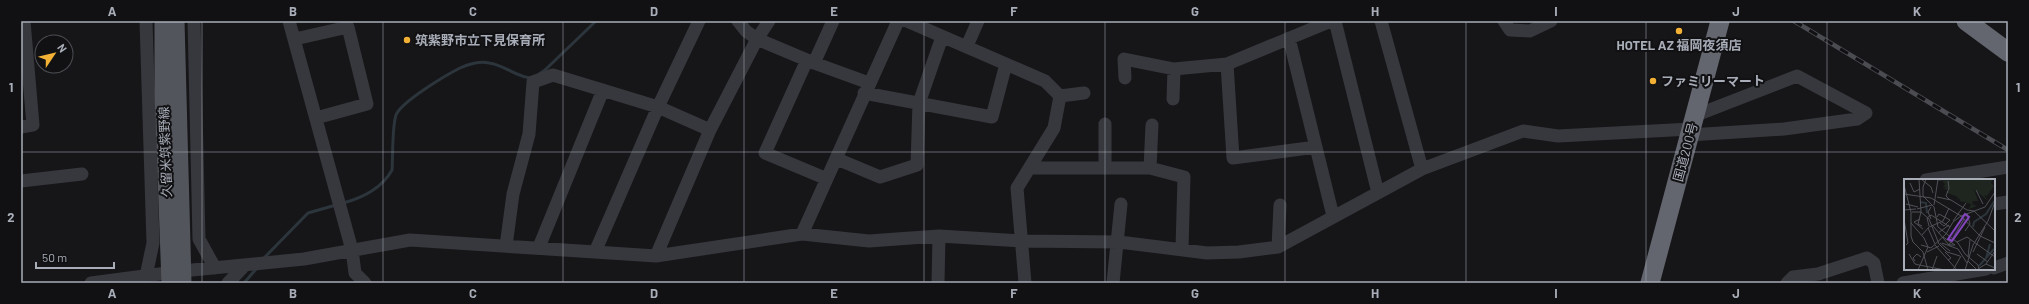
<svg xmlns="http://www.w3.org/2000/svg" width="2029" height="304" viewBox="0 0 2029 304" font-family="Barlow,'Noto Sans JP',sans-serif">
	<rect width="100%" height="100%" fill="#161618"/>
	<g fill="none" stroke-linecap="round" stroke-linejoin="round">
		<!-- stream -->
		<path stroke="#2c353c" stroke-width="3" d="M 539,74 L 545,70 L 596,21
			M 343,203 C 362,198 382,188 392,170 C 393,156 392,127 396,115 C 401,102 446,75 460,68 C 468,64 480,61 489,63 C 505,65 517,78 532,78
			M 264,258 L 308,213 L 336,205
			M 244,283 L 257,268"/>
		<!-- minor -->
		<path stroke="#37383d" stroke-width="13" d="M 146,21 L 153,243 L 146,276 L 148,282
			M 194,21 L 199,239 L 215,268
			M 289,21 L 352,250 L 355,273 L 365,283
			M 738,21 L 746,31 L 757,39 L 814,63 L 869,83
			M 907,21 L 1045,81 L 1060,96 L 1054,128 L 1017,188 L 1025,283
			M 1335,21 L 1378,193
			M 1381,21 L 1422,169
			M 1504,21 L 1510,30 L 1530,31 L 1551,21
			M 1289,38 L 1333,216
			M 295,39 L 348,27 L 367,104 L 316,118
			M 967,46 L 978,21
			M 807,60 L 765,153 L 827,179
			M 814,63 L 833,21
			M 1227,64 L 1233,158 L 1316,147
			M 1125,78 L 1124,59 L 1174,69 L 1227,64 L 1331,21
			M 864,93 L 992,117 L 1006,64
			M 1060,96 L 1084,93
			M 1173,99 L 1174,69
			M 1105,124 L 1105,168
			M 21,127 L 33,125 L 24,21
			M 1689,135 L 1784,129 L 1857,119 L 1866,113 L 1797,76 L 1694,116
			M 837,159 L 880,177 L 917,165 L 919,103 L 942,37
			M 1030,168 L 1150,168 L 1184,177 L 1182,249
			M 1150,168 L 1152,125
			M 1926,180 L 2008,167
			M 21,181 L 82,174
			M 1994,204 L 2008,202
			M 802,234 L 898,21
			M 506,246 L 513,194 L 529,134 L 533,82 L 553,75 L 658,107 L 710,130
			M 539,247 L 603,90
			M 1278,247 L 1280,205
			M 595,252 L 658,107 L 699,21
			M 656,256 L 710,130 L 757,39 L 769,21
			M 1994,268 L 2008,263
			M 91,283 L 182,271 L 304,259 L 410,240 L 656,256 L 802,234 L 869,241 L 939,236 L 1023,241 L 1119,242 L 1207,253 L 1239,252 L 1278,247 L 1422,169 L 1523,131 L 1558,136 L 1691,129
			M 228,283 L 245,265
			M 938,283 L 939,236
			M 1113,283 L 1121,204
			M 1787,283 L 1793,277 L 1818,274 L 1867,258 L 1874,263 L 1878,283
			M 1903,283 L 1986,269"/>
		<!-- major -->
		<path stroke="#53555c" stroke-width="17" d="M 163,21 L 163,93 L 170,283
			M 176,21 L 183,283"/>
		<!-- highway -->
		<path stroke="#63666e" stroke-width="19" d="M 1966,21 L 2008,52
			M 1650,283 L 1720,21"/>
		<defs>
			<path id="rail" d="M 1794,21 L 2008,150"/>
		</defs>
		<!-- rail casing -->
		<use href="#rail" stroke="#4a4c52" stroke-width="4.5"/>
		<!-- rail -->
		<use href="#rail" stroke="#111113" stroke-width="3" stroke-dasharray="9" stroke-linecap="butt"/>
	</g>
	<!-- grid -->
	<path fill="none" stroke="#a8adb8" stroke-width="1" stroke-opacity="0.55" d="M 202,21 L 202,283M 383,21 L 383,283M 563,21 L 563,283M 744,21 L 744,283M 924,21 L 924,283M 1105,21 L 1105,283M 1285,21 L 1285,283M 1466,21 L 1466,283M 1646,21 L 1646,283M 1827,21 L 1827,283M 21,152 L 2008,152"/>
	<!-- markers -->
	<g fill="#f2b134" stroke="#111113" stroke-width="1.5">
		<circle cx="1679" cy="31" r="4"/>
		<circle cx="407" cy="40" r="4"/>
		<circle cx="1653" cy="81" r="4"/>
	</g>
	<g text-anchor="middle" dominant-baseline="central" stroke-width="4" stroke-linejoin="round" paint-order="stroke">
		<!-- poi labels -->
		<g font-size="13" font-weight="bold" fill="#a8adb8" stroke="#111113" text-anchor="start">
			<text x="415" y="40">筑紫野市立下見保育所</text>
			<text x="1679" y="45" text-anchor="middle">HOTEL AZ 福岡夜須店</text>
			<text x="1661" y="81">ファミリーマート</text>
		</g>
		<!-- street labels -->
		<g font-size="13" fill="#a8adb8" stroke="#111113">
			<text transform="translate(165 152) rotate(-92)">久留米筑紫野線</text>
			<text transform="translate(1685 152) rotate(-75)">国道200号</text>
		</g>
	</g>
	<!-- overview -->
	<g transform="translate(1904 179)">
		<rect width="91" height="91" fill="#161618"/>
		<path d="M 43,0 L 89,0 L 87,4 L 90,7 L 83,17 L 80,16 L 84,22 L 70,10 L 74,22 L 69,22 L 68,25 L 73,27 L 65,30 L 67,25 L 56,22 L 55,19 L 52,21 L 54,18 L 41,13 L 46,11 L 39,10 L 42,8 L 39,8 L 41,5 L 38,2 Z" fill="#1e261f"/>
		<path fill="none" stroke="#2c353c" stroke-width="2" d="M 16,23 L 22,24 L 23,34M 69,48 L 70,43 L 82,35 L 91,21M 82,79 L 86,65M 75,87 L 90,70"/>
		<path fill="none" stroke="#505258" stroke-width="1" d="M 15,0 L 17,33 L 25,40 L 35,65 L 43,73 L 56,77M 17,0 L 27,8 L 29,14M 22,0 L 19,8 L 19,17 L 30,28 L 34,48 L 54,64 L 61,75 L 74,86 L 75,91M 34,1 L 47,0M 44,2 L 45,9 L 42,17 L 46,21M 6,4 L 10,13 L 16,10M 0,6 L 7,33 L 7,57 L 9,63 L 19,73 L 24,91M 72,11 L 79,25M 91,13 L 81,28 L 57,37 L 76,57 L 91,64M 0,15 L 27,19 L 57,37 L 49,43 L 42,55 L 27,69 L 24,68 L 20,59 L 7,44M 33,18 L 47,21 L 63,31 L 70,32 L 91,52M 2,25 L 14,28M 30,26 L 34,0M 13,30 L 28,26M 0,31 L 12,30M 8,33 L 17,33 L 14,45 L 18,47M 33,38 L 35,35 L 46,41 L 40,47 L 36,44M 0,40 L 4,64 L 2,66M 16,40 L 10,43 L 19,50M 27,40 L 24,33 L 27,28M 49,42 L 62,24M 25,47 L 23,39 L 27,36 L 46,48M 29,47 L 45,66 L 51,66M 24,49 L 31,65M 61,52 L 66,45 L 63,34M 34,54 L 45,46M 18,56 L 25,48 L 39,42 L 45,29M 39,58 L 51,66M 0,60 L 0,91M 53,63 L 63,58 L 91,78M 36,64 L 46,72M 38,64 L 54,70 L 63,84M 31,66 L 53,91M 45,66 L 60,40M 23,73 L 35,67M 41,73 L 47,79 L 44,81M 69,73 L 81,48M 5,75 L 11,85 L 15,86M 73,75 L 84,83M 64,78 L 66,61M 11,82 L 9,79 L 13,75 L 17,78M 64,82 L 73,91M 82,85 L 91,72M 15,86 L 41,91M 74,90 L 82,85 L 91,89M 14,91 L 24,68 L 17,66M 28,91 L 33,77M 49,91 L 57,77M 61,91 L 69,66 L 84,42 L 91,23"/>
		<path fill="#8446be" fill-opacity="0.15" stroke="#8446be" stroke-width="2" d="M 61,35 L 65,38 L 48,62 L 44,60 Z"/>
		<rect width="91" height="91" fill="none" stroke="#a8adb8" stroke-width="2"/>
	</g>
	<!-- border -->
	<rect width="2029" height="304" fill="none" stroke="#111113" stroke-width="44"/>
	<!-- north arrow -->
	<g transform="translate(54 54) rotate(55)"><circle r="19" fill="#111113" stroke="#4d4f55"/>
	<path d="M0-3L7 15L0 10L-7 15Z" fill="#f2b134"/>
	<text y="-6" font-size="11" font-weight="bold" text-anchor="middle" fill="#a8adb8">N</text>
	</g>
	<!-- scale -->
	<path d="M36 262v6h78v-6" fill="none" stroke="#a8adb8" stroke-width="2"/>
	<text x="42" y="262" font-size="12" fill="#a8adb8" stroke="#111113" stroke-width="3" paint-order="stroke">50 m</text>
	<rect x="22" y="22" width="1985" height="260" fill="none" stroke="#a8adb8" stroke-width="1.5"/>
	<g font-size="13" text-anchor="middle" font-weight="bold" fill="#a8adb8">
		<text x="112" y="16">A</text>
		<text x="293" y="16">B</text>
		<text x="473" y="16">C</text>
		<text x="654" y="16">D</text>
		<text x="834" y="16">E</text>
		<text x="1014" y="16">F</text>
		<text x="1195" y="16">G</text>
		<text x="1375" y="16">H</text>
		<text x="1556" y="16">I</text>
		<text x="1736" y="16">J</text>
		<text x="1917" y="16">K</text>
		<text x="11" y="92">1</text>
		<text x="2018" y="92">1</text>
		<text x="11" y="222">2</text>
		<text x="2018" y="222">2</text>
		<text x="112" y="298">A</text>
		<text x="293" y="298">B</text>
		<text x="473" y="298">C</text>
		<text x="654" y="298">D</text>
		<text x="834" y="298">E</text>
		<text x="1014" y="298">F</text>
		<text x="1195" y="298">G</text>
		<text x="1375" y="298">H</text>
		<text x="1556" y="298">I</text>
		<text x="1736" y="298">J</text>
		<text x="1917" y="298">K</text>
	</g>
</svg>
